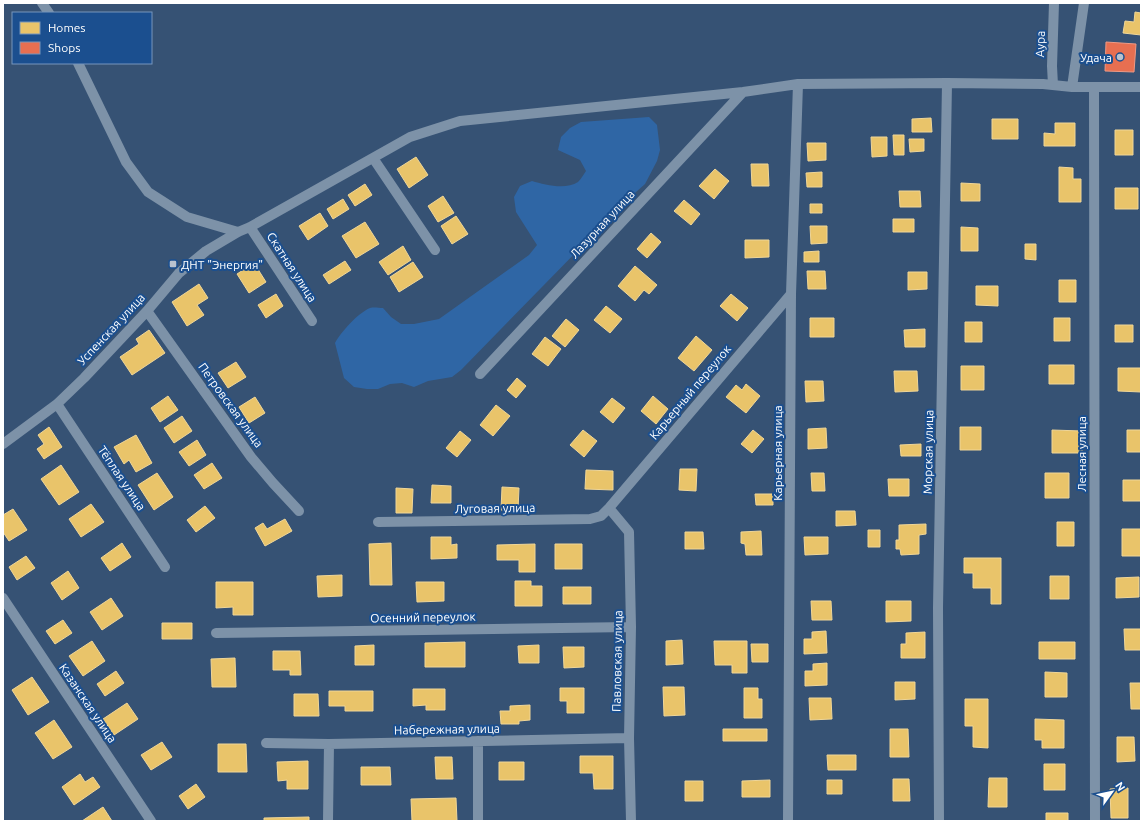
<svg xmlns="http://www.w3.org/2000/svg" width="1144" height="824" viewBox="0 0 1144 824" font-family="Ubuntu,sans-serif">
	<rect width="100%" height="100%" fill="#365274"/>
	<!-- green -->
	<path fill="#2f66a5" d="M 649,117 L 657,125 L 660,150 L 657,161 L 645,184 L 627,200 L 461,370 L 452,377 L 428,381 L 414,387 L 402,383 L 390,384 L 378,389 L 367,389 L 354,387 L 344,378 L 335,343 C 341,332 358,313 370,308 C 374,307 379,308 383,308 L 391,317 L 401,324 L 414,324 L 439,319 L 529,255 L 537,245 L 516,212 L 514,197 L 520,186 L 532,181 C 545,185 566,190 578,182 C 581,179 584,174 586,171 L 580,160 L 558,150 L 561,137 L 570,128 L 581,122 Z"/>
	<!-- homes -->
	<path fill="#e9c46a" stroke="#f0d697" d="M 1135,12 L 1141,13 L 1141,35 L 1123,33 L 1125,21 L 1134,22 Z
		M 931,118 L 932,132 L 912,132 L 912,119 Z
		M 992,119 L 1018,119 L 1018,139 L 992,139 Z
		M 1055,123 L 1075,123 L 1075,146 L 1044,146 L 1044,133 L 1055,134 Z
		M 1115,130 L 1133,130 L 1133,155 L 1115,155 Z
		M 893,135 L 904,135 L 904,155 L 894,155 Z
		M 871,137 L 887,137 L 887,156 L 872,157 Z
		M 909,139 L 924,139 L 924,151 L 910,152 Z
		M 807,143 L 826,143 L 826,160 L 808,161 Z
		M 416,157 L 428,175 L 409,188 L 397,169 Z
		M 751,164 L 768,164 L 769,186 L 752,186 Z
		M 1059,167 L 1073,168 L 1073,179 L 1081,179 L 1081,202 L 1059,202 Z
		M 715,169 L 729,181 L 714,199 L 699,186 Z
		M 822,172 L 822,187 L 807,187 L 806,173 Z
		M 961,183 L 980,184 L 980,201 L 961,201 Z
		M 365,184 L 372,195 L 355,206 L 348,195 Z
		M 1115,188 L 1138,188 L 1138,209 L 1115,209 Z
		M 899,191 L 920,191 L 921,207 L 900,207 Z
		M 443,196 L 454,213 L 438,222 L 428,206 Z
		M 343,199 L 349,209 L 333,219 L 327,209 Z
		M 684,200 L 700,214 L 691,225 L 674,211 Z
		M 810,204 L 822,204 L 822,213 L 810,213 Z
		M 320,213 L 328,226 L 308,240 L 299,226 Z
		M 456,216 L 468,234 L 452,244 L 441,226 Z
		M 893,219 L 914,219 L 914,232 L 893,232 Z
		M 365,222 L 379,244 L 356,258 L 342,236 Z
		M 810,226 L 827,226 L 827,243 L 811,244 Z
		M 961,227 L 978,228 L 978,251 L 961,251 Z
		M 651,233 L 661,242 L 647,258 L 637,249 Z
		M 745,240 L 769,240 L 769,257 L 745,258 Z
		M 1025,244 L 1036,244 L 1036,260 L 1025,259 Z
		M 403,246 L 411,260 L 388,275 L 379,262 Z
		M 819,251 L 819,262 L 804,262 L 804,252 Z
		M 345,261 L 351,270 L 329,284 L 323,275 Z
		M 413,262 L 423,277 L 399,292 L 390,277 Z
		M 254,263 L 266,282 L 249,293 L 237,274 Z
		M 635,266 L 657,285 L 649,294 L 644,290 L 635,301 L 618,286 Z
		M 807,271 L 825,271 L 826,289 L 808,289 Z
		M 908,272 L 927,272 L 927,289 L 908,290 Z
		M 1059,280 L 1076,280 L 1076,302 L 1059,302 Z
		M 199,284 L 208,298 L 197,305 L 204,315 L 187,326 L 172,302 Z
		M 976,286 L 998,286 L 998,306 L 976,305 Z
		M 276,294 L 283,306 L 266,318 L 258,305 Z
		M 731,294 L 748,308 L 737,321 L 720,306 Z
		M 606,306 L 622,319 L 610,333 L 594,320 Z
		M 810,318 L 834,318 L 834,337 L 810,337 Z
		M 1054,318 L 1070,318 L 1070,341 L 1054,341 Z
		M 566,319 L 579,330 L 565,347 L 552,336 Z
		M 965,322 L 982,322 L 982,342 L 965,342 Z
		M 1115,325 L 1133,325 L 1133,342 L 1115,342 Z
		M 925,329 L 925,347 L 905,347 L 904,330 Z
		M 149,330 L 165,353 L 132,375 L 120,357 L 139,344 L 136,339 Z
		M 696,336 L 712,350 L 694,371 L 678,358 Z
		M 545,337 L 561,349 L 548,366 L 532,354 Z
		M 236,362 L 246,377 L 228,388 L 218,373 Z
		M 1049,365 L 1074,365 L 1074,384 L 1049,384 Z
		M 961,366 L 984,366 L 984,390 L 961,390 Z
		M 1118,368 L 1141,368 L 1141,392 L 1118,391 Z
		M 894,371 L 917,371 L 918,391 L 895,392 Z
		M 517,378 L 526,386 L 516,398 L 507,390 Z
		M 805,381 L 823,381 L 824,401 L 806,402 Z
		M 746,384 L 760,396 L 746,413 L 726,397 L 736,385 L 742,390 Z
		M 168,396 L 178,410 L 160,422 L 151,408 Z
		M 653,396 L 668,409 L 656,424 L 641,411 Z
		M 255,397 L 265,413 L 249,423 L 239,407 Z
		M 612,398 L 625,408 L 613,423 L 600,412 Z
		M 496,405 L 510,416 L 493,436 L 480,425 Z
		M 182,416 L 192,431 L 174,443 L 164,428 Z
		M 49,427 L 62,447 L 44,459 L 37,449 L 44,444 L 38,435 Z
		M 960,427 L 981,427 L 981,450 L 960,450 Z
		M 826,428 L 827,448 L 808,449 L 808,429 Z
		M 583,430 L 597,441 L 584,457 L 570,445 Z
		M 753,430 L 764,439 L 752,453 L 741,444 Z
		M 1052,430 L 1082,431 L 1082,453 L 1052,453 Z
		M 1127,430 L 1141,430 L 1141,452 L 1127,452 Z
		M 460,431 L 471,440 L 457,457 L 446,448 Z
		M 136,435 L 152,463 L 136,472 L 129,460 L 124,464 L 114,447 Z
		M 197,440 L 206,455 L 189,466 L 179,452 Z
		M 921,444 L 921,456 L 901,456 L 900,445 Z
		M 212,463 L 222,478 L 204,489 L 194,475 Z
		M 61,465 L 79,492 L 59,505 L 41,479 Z
		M 680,469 L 697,469 L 696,491 L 679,490 Z
		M 586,470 L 613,471 L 613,490 L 585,489 Z
		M 157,473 L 173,497 L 154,510 L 138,485 Z
		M 811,473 L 824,473 L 825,491 L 812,491 Z
		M 1045,473 L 1069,473 L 1069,498 L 1045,498 Z
		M 888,479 L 909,479 L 909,496 L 889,496 Z
		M 1123,480 L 1141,480 L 1141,501 L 1123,501 Z
		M 432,485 L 451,486 L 451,503 L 431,503 Z
		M 502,487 L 519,488 L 518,510 L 501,510 Z
		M 396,488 L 413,489 L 412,513 L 396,513 Z
		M 755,494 L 773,494 L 773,505 L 756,505 Z
		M 91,504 L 104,522 L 81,537 L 69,519 Z
		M 205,506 L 215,518 L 196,532 L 187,520 Z
		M 13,509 L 27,530 L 9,541 L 3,532 L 3,515 Z
		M 836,511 L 855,511 L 856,525 L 836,526 Z
		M 285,519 L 292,531 L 265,546 L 255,528 L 263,523 L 267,529 Z
		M 1057,522 L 1074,522 L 1074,546 L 1057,546 Z
		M 926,524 L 926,534 L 919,535 L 919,554 L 901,555 L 900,549 L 896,549 L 896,540 L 899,540 L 899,525 Z
		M 1122,529 L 1141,529 L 1141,556 L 1122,556 Z
		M 868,530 L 880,530 L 880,547 L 868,547 Z
		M 761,531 L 762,555 L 746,555 L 745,544 L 741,543 L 741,532 Z
		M 685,532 L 703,532 L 704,549 L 685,549 Z
		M 431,537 L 451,537 L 451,545 L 457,544 L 457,558 L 431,559 Z
		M 804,537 L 828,537 L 828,554 L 805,555 Z
		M 122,543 L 131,557 L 110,571 L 101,558 Z
		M 391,543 L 392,585 L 370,585 L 369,544 Z
		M 535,544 L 535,572 L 519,572 L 519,560 L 497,560 L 497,545 Z
		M 555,544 L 582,544 L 582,569 L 555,569 Z
		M 26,556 L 35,568 L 17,580 L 9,567 Z
		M 964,558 L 1001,558 L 1001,604 L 991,604 L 991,588 L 973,588 L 973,573 L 964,573 Z
		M 68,571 L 79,588 L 62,600 L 51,583 Z
		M 342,575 L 342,596 L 318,597 L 317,576 Z
		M 1050,576 L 1069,576 L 1069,599 L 1050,599 Z
		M 1139,577 L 1139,597 L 1116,598 L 1116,578 Z
		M 515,581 L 531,581 L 531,586 L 542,586 L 542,606 L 515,606 Z
		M 216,582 L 253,582 L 253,615 L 233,615 L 233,607 L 216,608 Z
		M 416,582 L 444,582 L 444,601 L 417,602 Z
		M 563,587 L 591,587 L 591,604 L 563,604 Z
		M 111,598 L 123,616 L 102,630 L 90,612 Z
		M 811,601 L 831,601 L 832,620 L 812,620 Z
		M 886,601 L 911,601 L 911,621 L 886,622 Z
		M 63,620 L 72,633 L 55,644 L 46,631 Z
		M 162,623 L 192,623 L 192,639 L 162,639 Z
		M 1124,629 L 1141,629 L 1141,650 L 1125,650 Z
		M 826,631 L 827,653 L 804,654 L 804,639 L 812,639 L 812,632 Z
		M 925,632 L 925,658 L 901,658 L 901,644 L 906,644 L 906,633 Z
		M 682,640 L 683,664 L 666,665 L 666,641 Z
		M 92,641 L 105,661 L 83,676 L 69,656 Z
		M 714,641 L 747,641 L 747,673 L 732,673 L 732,665 L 715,665 Z
		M 465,642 L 465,667 L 425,667 L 425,643 Z
		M 1039,642 L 1075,642 L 1075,659 L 1039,659 Z
		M 751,644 L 768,644 L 768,662 L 752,662 Z
		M 374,645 L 374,665 L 355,665 L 355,646 Z
		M 539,645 L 539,663 L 519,663 L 518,646 Z
		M 563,647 L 584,647 L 584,667 L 564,668 Z
		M 273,651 L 300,651 L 301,675 L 290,675 L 290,670 L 273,670 Z
		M 235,658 L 236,687 L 212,687 L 211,659 Z
		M 827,663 L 827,685 L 805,686 L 805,671 L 813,671 L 813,664 Z
		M 116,671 L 124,683 L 105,696 L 97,684 Z
		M 1045,672 L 1067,673 L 1067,697 L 1045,697 Z
		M 32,677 L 49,702 L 28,715 L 12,690 Z
		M 895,682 L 915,682 L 915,699 L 895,700 Z
		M 1130,683 L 1141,683 L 1141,709 L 1131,709 Z
		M 663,687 L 684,687 L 685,715 L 664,716 Z
		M 560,688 L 584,688 L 584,713 L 567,713 L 567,701 L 560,701 Z
		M 744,688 L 758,688 L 758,699 L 762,699 L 762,718 L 744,718 Z
		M 413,689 L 445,689 L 445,710 L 426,710 L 426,705 L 413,706 Z
		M 329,691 L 373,691 L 373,711 L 345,711 L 345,706 L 329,706 Z
		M 294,694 L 318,694 L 319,716 L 294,716 Z
		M 809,698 L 831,698 L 832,719 L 810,720 Z
		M 965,699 L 988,699 L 988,748 L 973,747 L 973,726 L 965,726 Z
		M 127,703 L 138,719 L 114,735 L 103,719 Z
		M 530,705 L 530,720 L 519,721 L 519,724 L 501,724 L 500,711 L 510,711 L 510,706 Z
		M 1035,719 L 1064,720 L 1064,748 L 1042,748 L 1042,740 L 1035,740 Z
		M 54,720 L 72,747 L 53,759 L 35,733 Z
		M 723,729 L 767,729 L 767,741 L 723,741 Z
		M 890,729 L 908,729 L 909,757 L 890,757 Z
		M 1117,737 L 1134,737 L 1135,761 L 1117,762 Z
		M 162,742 L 172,757 L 151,770 L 141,755 Z
		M 218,744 L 246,744 L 247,772 L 218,772 Z
		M 827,755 L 856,755 L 856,770 L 828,770 Z
		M 580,756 L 613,756 L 613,789 L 594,789 L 593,773 L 580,773 Z
		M 435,757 L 452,757 L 453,779 L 436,779 Z
		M 308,761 L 308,789 L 287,789 L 287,780 L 278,781 L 277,762 Z
		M 499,762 L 524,762 L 524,780 L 499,780 Z
		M 1044,764 L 1065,764 L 1065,790 L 1044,790 Z
		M 361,767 L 390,767 L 391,785 L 361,785 Z
		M 80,774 L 85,782 L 93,777 L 100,787 L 74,805 L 62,787 Z
		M 989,778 L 1007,778 L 1007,807 L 988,807 Z
		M 893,779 L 909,779 L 910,801 L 893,801 Z
		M 770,780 L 770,797 L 742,797 L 742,781 Z
		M 827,780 L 842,780 L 842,794 L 827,794 Z
		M 685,781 L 703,781 L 703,801 L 685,801 Z
		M 196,784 L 205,797 L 188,809 L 179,796 Z
		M 1128,788 L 1128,818 L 1111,818 L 1110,789 Z
		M 456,798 L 457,821 L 412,821 L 411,799 Z
		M 103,807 L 112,821 L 82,821 Z
		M 1046,813 L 1068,813 L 1068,821 L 1046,821 Z
		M 309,817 L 309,821 L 264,821 L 264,818 Z"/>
	<!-- shops -->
	<path fill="#e76f51" stroke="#ee9a85" d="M 1106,42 L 1136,44 L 1134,72 L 1105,71 Z"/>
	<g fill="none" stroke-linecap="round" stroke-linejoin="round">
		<!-- street -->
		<path stroke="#7d92a8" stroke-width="10" d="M 42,3 L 49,13
			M 78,63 L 126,162 L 148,192 L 187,217 L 238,232
			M 1053,85 L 1052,66 L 1054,3
			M 1072,87 L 1084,3
			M 1094,87 L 1095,821
			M 373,158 L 435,250
			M 250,227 L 312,321
			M 147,311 L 251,457 L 273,483 L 299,511
			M 480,374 L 743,92
			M 57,404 L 165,567
			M 3,444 L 57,404 L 84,378 L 147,311 L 179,273 L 206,251 L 238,232 L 250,227 L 410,137 L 460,121 L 743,92 L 798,84 L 947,83 L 1043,84 L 1072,87 L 1141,87
			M 609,508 L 629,532 L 631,627 L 629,738 L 631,821
			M 378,522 L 590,519 L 601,516 L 609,508 L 791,294
			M 3,598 L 151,821
			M 216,633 L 631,627
			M 478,741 L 478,821
			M 266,743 L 329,744 L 629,738
			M 328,821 L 329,744
			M 788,821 L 791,294 L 798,84
			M 939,821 L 938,608 L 947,83"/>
	</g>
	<!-- markers -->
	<g fill="#b9c2ce" stroke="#1b4f8f" stroke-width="1.5">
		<circle cx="1120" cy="57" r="4"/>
		<rect x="169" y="260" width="8" height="8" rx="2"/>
	</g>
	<g text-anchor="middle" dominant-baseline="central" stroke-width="4" stroke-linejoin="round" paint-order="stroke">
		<!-- street labels -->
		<g font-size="12" fill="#fff" stroke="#1b4f8f">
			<text transform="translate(1040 44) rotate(-88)">Аура</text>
			<text transform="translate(602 224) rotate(-47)">Лазурная улица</text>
			<text transform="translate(292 267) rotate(57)">Скатная улица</text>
			<text transform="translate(111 329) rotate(-47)">Успенская улица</text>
			<text transform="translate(690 392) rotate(-50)">Карьерный переулок</text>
			<text transform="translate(231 405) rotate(54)">Петровская улица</text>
			<text transform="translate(928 452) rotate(-89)">Морская улица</text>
			<text transform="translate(777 453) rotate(-90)">Карьерная улица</text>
			<text transform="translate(1081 454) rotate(-90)">Лесная улица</text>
			<text transform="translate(122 478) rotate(56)">Тёплая улица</text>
			<text transform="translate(495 508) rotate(-1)">Луговая улица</text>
			<text transform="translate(423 617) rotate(-1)">Осенний переулок</text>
			<text transform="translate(617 661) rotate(-89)">Павловская улица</text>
			<text transform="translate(88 703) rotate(56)">Казанская улица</text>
			<text transform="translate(447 729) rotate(-1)">Набережная улица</text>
		</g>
		<!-- poi labels -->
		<g font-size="12" fill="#fff" stroke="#1b4f8f" text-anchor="end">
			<text x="1112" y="57">Удача</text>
			<text x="181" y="264" text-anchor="start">ДНТ "Энергия"</text>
		</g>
	</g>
	<!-- border -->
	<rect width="1144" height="824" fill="none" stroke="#ffffff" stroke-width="8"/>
	<!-- legend -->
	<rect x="12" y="12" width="140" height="52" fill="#1b4f8f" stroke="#7695bc"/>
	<rect x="20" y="22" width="20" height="12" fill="#e9c46a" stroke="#7695bc"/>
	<text x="48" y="32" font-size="12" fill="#ffffff">Homes</text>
	<rect x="20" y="42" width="20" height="12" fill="#e76f51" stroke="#7695bc"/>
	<text x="48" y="52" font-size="12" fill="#ffffff">Shops</text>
	<!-- north arrow -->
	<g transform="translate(1112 792) rotate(57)" stroke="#1b4f8f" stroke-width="3" paint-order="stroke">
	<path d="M0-3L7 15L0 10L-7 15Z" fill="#ffffff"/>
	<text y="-6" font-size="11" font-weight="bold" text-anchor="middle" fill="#ffffff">N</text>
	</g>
</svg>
